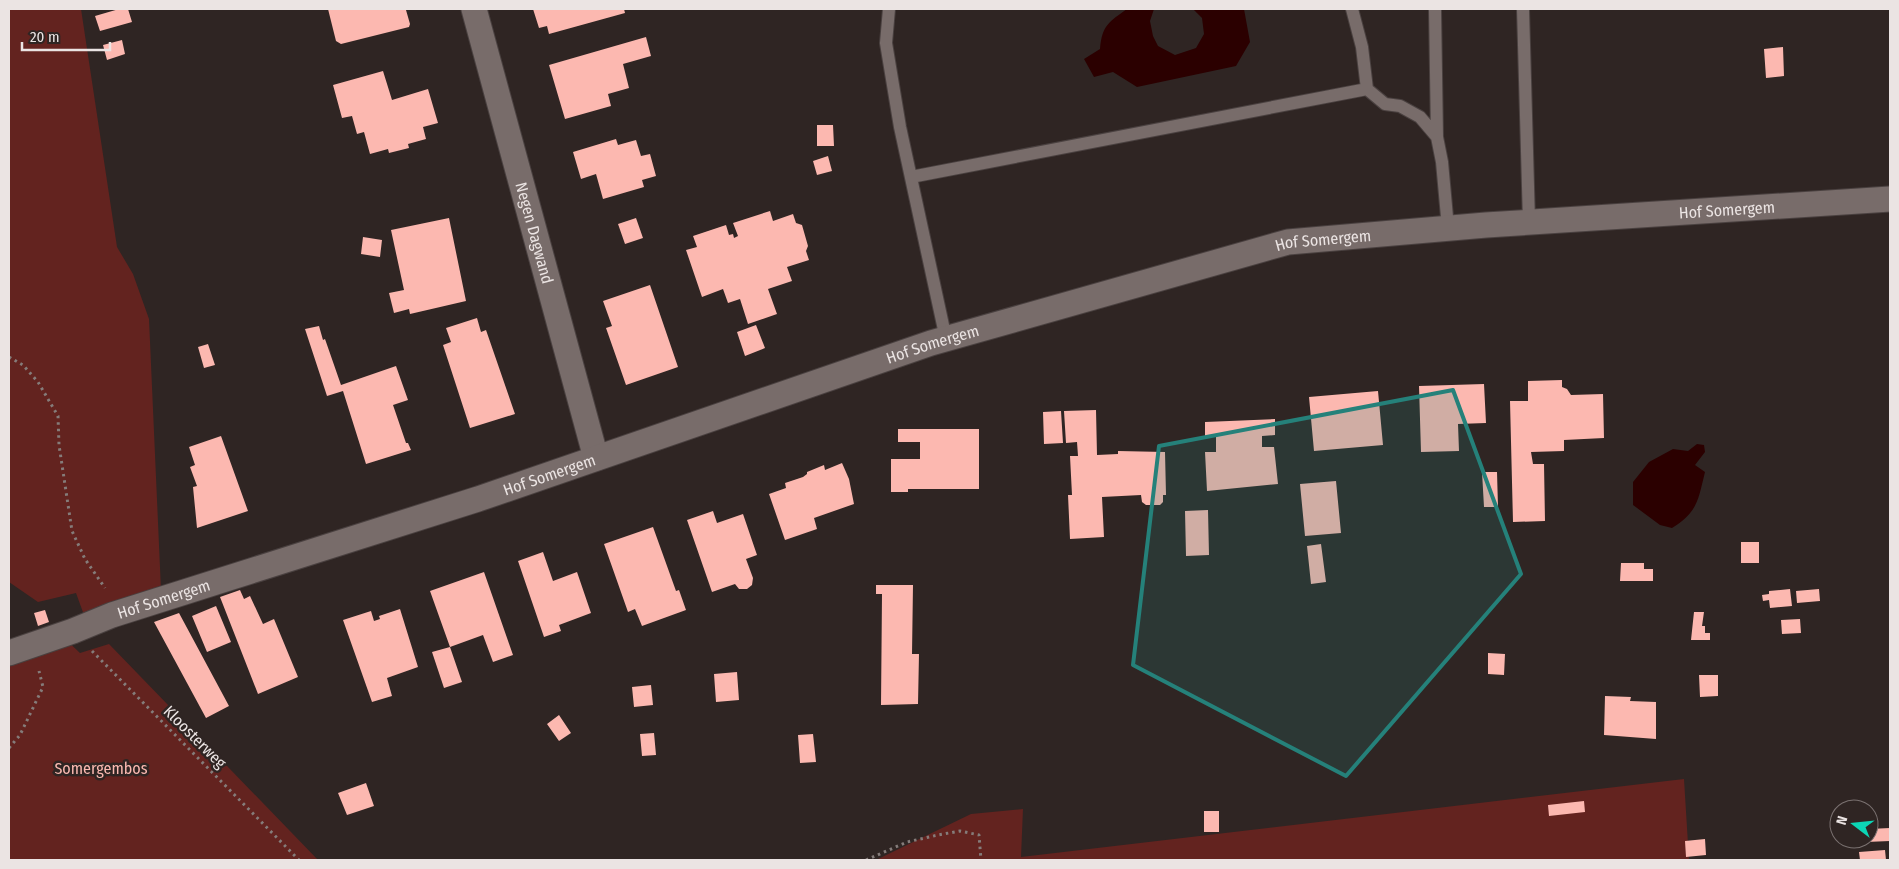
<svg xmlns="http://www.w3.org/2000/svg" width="1899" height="869" viewBox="0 0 1899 869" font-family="'Fira Sans Condensed',sans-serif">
	<rect width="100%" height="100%" fill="#2f2523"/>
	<!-- green -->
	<path fill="#63231f" d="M 9,9 L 81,9 L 117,247 L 133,274 L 149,319 L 161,590 L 84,615 L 76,593 L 38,602 L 9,582 Z
		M 59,633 L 80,653 L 109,644 L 318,860 L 9,860 L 9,649 Z
		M 1684,779 L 1689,860 L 876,860 L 971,814 L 1023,809 L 1021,857 Z"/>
	<!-- water -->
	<path fill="#2b0000" d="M 1127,9 L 1154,9 L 1150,21 L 1153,36 L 1158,46 L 1175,55 L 1196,48 L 1204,34 L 1202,18 L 1193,9 L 1244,9 L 1250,42 L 1236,66 L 1137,87 L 1113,72 L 1094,77 L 1084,59 L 1100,49 C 1102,25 1109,22 1127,9 Z
		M 1697,444 L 1704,445 L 1705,452 L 1695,465 L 1705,472 C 1698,500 1698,512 1672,528 L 1660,525 L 1633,505 L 1633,482 L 1649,462 L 1673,449 L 1688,451 Z"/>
	<!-- building -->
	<path fill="#fcb8b0" d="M 119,9 L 128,9 L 132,22 L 100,31 L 95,16 Z
		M 328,9 L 406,10 L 410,24 L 409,27 L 341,44 L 336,41 Z
		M 533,9 L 624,9 L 625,13 L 549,34 L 547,26 L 539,28 Z
		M 646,37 L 651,56 L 623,64 L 629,88 L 608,94 L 611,106 L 565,119 L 549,65 Z
		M 122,40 L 125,54 L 107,60 L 103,45 Z
		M 1783,47 L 1784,76 L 1766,78 L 1764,49 Z
		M 383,71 L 392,100 L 428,89 L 438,123 L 423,127 L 426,139 L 408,144 L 409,148 L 389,153 L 388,149 L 370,154 L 364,132 L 357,134 L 352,116 L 342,118 L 333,85 Z
		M 817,125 L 833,125 L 834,146 L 817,146 Z
		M 616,139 L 618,145 L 636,140 L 641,156 L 650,154 L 656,176 L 642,180 L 644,187 L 603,199 L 596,174 L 581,179 L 573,152 Z
		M 828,156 L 832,171 L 817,175 L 813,161 Z
		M 770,211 L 773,221 L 793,214 L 796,223 L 802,225 L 808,246 L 806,251 L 809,260 L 787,267 L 792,281 L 768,289 L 777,314 L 748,324 L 740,299 L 728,303 L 723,289 L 702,297 L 686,250 L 697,247 L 693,236 L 726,225 L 729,235 L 733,234 L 734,238 L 738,236 L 733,223 Z
		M 449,218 L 466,301 L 410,314 L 409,309 L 394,313 L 389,293 L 404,290 L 391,230 Z
		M 636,218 L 643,238 L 625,244 L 618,224 Z
		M 363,237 L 382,240 L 380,257 L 361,254 Z
		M 650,285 L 678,367 L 626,385 L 606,328 L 612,326 L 603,301 Z
		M 477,318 L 481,332 L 486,330 L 515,414 L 470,428 L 443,345 L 451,342 L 446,328 Z
		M 756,325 L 765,348 L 745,356 L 737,332 Z
		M 319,326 L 323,340 L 325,339 L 341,385 L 396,366 L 408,400 L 393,405 L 406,443 L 408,443 L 411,450 L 366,464 L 343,391 L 327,396 L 305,329 Z
		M 208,344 L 215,365 L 204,368 L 198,347 Z
		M 1562,380 L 1562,387 L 1567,389 L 1571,395 L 1603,394 L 1604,438 L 1564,440 L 1564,451 L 1531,452 L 1533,464 L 1544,464 L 1545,521 L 1513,522 L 1510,401 L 1528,401 L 1528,381 Z
		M 1484,384 L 1486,423 L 1458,424 L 1459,451 L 1421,452 L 1419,386 Z
		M 1378,391 L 1383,445 L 1314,451 L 1309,397 Z
		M 1096,410 L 1097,455 L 1118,454 L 1118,451 L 1165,452 L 1166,495 L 1163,495 L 1163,502 L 1160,505 L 1146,505 L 1142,502 L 1141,495 L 1102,497 L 1104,537 L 1070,539 L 1068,495 L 1072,495 L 1070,456 L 1078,456 L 1077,442 L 1066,443 L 1064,411 Z
		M 1061,411 L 1063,443 L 1044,444 L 1043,412 Z
		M 1275,419 L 1275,435 L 1262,436 L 1262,447 L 1274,447 L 1278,484 L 1207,491 L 1205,452 L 1216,452 L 1216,437 L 1205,437 L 1205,422 Z
		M 898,429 L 979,429 L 979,489 L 908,489 L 908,492 L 891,492 L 891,459 L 920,459 L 920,442 L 898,442 Z
		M 221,436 L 248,511 L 197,528 L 193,487 L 197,486 L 190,467 L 195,465 L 189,447 Z
		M 842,463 L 849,479 L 854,504 L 814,518 L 817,529 L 785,540 L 769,494 L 786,488 L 785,483 L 803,477 L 807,474 L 807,472 L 824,465 L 825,470 Z
		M 1482,472 L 1497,472 L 1498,507 L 1484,507 Z
		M 1336,481 L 1341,533 L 1305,536 L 1300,484 Z
		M 1208,510 L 1209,555 L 1186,556 L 1185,511 Z
		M 713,511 L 717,523 L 743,514 L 757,555 L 746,559 L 753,578 L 752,585 L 747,589 L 739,589 L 735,584 L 712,592 L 687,520 Z
		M 653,527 L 676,591 L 679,590 L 686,610 L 642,626 L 635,609 L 628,612 L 604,544 Z
		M 1741,542 L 1759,542 L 1759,563 L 1741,563 Z
		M 1321,544 L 1326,582 L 1311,584 L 1307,546 Z
		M 543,552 L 553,581 L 577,572 L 591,613 L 559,625 L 561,631 L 544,637 L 518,561 Z
		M 1621,563 L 1644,563 L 1644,569 L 1653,569 L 1653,581 L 1620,581 Z
		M 484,572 L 513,655 L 493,662 L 483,635 L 450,647 L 430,591 Z
		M 876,585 L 913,585 L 912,654 L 919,654 L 918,704 L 881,705 L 882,594 L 876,594 Z
		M 1790,589 L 1792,606 L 1770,608 L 1769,600 L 1763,601 L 1762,595 L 1769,594 L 1769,591 Z
		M 1819,589 L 1820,601 L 1797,603 L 1796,591 Z
		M 240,590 L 244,599 L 250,596 L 263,624 L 274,619 L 298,677 L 258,694 L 220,597 Z
		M 216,606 L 231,642 L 207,652 L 192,616 Z
		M 400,609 L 418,667 L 387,678 L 392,696 L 372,702 L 343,620 L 371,611 L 374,621 L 380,619 L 379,616 Z
		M 45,610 L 49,622 L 38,626 L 34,613 Z
		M 1694,612 L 1704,612 L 1702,626 L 1705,626 L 1705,633 L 1710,633 L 1710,640 L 1691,640 Z
		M 179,613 L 229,706 L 206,718 L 154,622 Z
		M 1800,619 L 1801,633 L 1782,634 L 1781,620 Z
		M 450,647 L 462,682 L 444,688 L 432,652 Z
		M 1488,653 L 1505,654 L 1504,675 L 1488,674 Z
		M 737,672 L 739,700 L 716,702 L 714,674 Z
		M 1699,675 L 1718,675 L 1718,696 L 1700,697 Z
		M 651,685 L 653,705 L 634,707 L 632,687 Z
		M 1605,696 L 1631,697 L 1630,701 L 1656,702 L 1656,739 L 1604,735 Z
		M 559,715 L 571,733 L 559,741 L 547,724 Z
		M 654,733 L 656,755 L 642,756 L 640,734 Z
		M 813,734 L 816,762 L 800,763 L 798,735 Z
		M 366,783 L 374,806 L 347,815 L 338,793 Z
		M 1584,801 L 1585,812 L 1549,816 L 1548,805 Z
		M 1204,811 L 1219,811 L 1219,832 L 1204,832 Z
		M 1890,828 L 1890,841 L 1866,842 L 1866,839 L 1869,839 L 1869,829 Z
		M 1705,839 L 1706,855 L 1686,857 L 1685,841 Z
		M 1885,850 L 1886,860 L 1860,860 L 1859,852 Z"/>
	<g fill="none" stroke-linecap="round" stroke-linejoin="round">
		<defs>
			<path id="lane" d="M 889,9 L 886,43 L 900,127 L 946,339
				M 1352,9 L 1362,47 L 1367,89 L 1385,104 L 1400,106 L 1420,117 L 1437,137 L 1442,162 L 1448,228
				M 1435,9 L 1437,137
				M 1523,9 L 1529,222
				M 911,177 L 1367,89"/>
			<g id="street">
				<path id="s1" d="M 474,9 L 596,458"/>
				<path id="s2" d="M 9,653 L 73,631 L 112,615 L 478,499 L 931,343 L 1288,242 L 1486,225 L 1890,199"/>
			</g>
		</defs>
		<!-- lane casing -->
		<use href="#lane" stroke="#4a4140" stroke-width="14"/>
		<!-- street casing -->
		<use href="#street" stroke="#4a4140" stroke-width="27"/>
		<!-- path -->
		<path stroke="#857c7a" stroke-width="3" stroke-dasharray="2.5 4" stroke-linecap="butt" d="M 9,357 L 23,365 L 38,382 L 58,416 L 59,445 L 72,531 L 85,559 L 105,588
			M 92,651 L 299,860
			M 9,748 L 20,735 L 43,687 L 39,671
			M 866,860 L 907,842 L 938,835 L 960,831 L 979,835 L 981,860"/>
		<!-- lane -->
		<use href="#lane" stroke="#786c6a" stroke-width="12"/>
		<!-- street -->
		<use href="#street" stroke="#786c6a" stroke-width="25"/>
	</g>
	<!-- marked area -->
	<path fill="#25817a" fill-opacity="0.2" stroke="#25817a" stroke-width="4" stroke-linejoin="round" d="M 1453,390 L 1521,574 L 1346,776 L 1133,665 L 1159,446 Z"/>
	<g text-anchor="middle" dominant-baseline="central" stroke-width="5" stroke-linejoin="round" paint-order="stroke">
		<!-- street labels -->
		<g font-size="16" fill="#ebe4e3" stroke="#2f2523">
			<text stroke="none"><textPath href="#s2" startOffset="1784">Hof Somergem</textPath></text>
			<text stroke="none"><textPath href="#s1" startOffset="232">Negen Dagwand</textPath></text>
			<text stroke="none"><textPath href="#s2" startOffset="1379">Hof Somergem</textPath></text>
			<text stroke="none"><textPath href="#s2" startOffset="974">Hof Somergem</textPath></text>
			<text stroke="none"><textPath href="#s2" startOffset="569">Hof Somergem</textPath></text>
			<text stroke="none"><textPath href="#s2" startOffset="164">Hof Somergem</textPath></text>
			<text transform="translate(195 737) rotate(45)">Kloosterweg</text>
		</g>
		<!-- park labels -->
		<g font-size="16" fill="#fbb9b1" stroke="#2f2523">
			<text x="101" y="768">Somergembos</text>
		</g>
	</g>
	<!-- border -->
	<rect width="1899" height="869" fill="none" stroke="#ebe4e3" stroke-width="20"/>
	<!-- north arrow -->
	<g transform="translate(1854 824) rotate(286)"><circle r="24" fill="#2f2523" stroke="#7a7170"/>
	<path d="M0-4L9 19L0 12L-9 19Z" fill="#0cd5b5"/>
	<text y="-8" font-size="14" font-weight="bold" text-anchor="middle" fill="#ebe4e3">N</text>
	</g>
	<!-- scale -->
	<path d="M22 42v8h88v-8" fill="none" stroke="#ebe4e3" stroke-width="2.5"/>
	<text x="30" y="42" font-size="15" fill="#ebe4e3" stroke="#2f2523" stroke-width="4" paint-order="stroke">20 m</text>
</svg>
